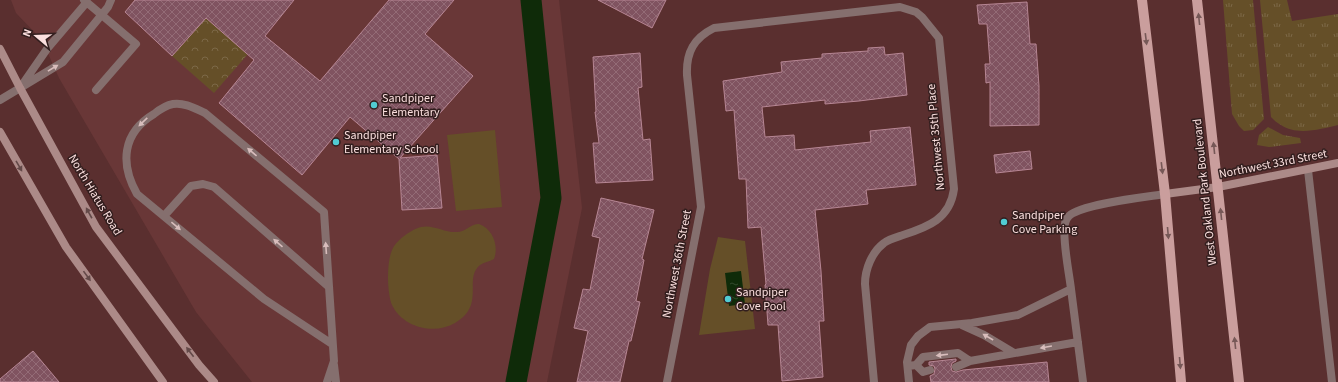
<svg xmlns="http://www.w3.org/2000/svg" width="1338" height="382" viewBox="0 0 1338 382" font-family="'Source Sans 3',sans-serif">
	<defs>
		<pattern id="grass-tufts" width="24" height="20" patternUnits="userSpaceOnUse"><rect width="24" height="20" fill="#654f28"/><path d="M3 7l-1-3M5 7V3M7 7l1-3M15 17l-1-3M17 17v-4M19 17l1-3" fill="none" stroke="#7c6847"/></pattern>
		<pattern id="park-crowns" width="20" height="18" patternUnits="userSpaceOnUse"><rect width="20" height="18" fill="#654f28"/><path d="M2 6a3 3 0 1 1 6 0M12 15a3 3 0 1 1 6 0" fill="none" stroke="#7c6847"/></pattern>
		<pattern id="water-ripples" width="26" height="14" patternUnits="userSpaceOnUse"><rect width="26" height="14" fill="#0f2b09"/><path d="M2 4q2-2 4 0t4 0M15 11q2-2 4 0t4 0" fill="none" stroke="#33492c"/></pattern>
		<pattern id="building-cross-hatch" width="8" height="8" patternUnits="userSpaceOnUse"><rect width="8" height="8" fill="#805360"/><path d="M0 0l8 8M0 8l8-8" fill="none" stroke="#936b76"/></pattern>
	</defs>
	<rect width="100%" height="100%" fill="#5a2f2f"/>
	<!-- built -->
	<path fill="#693737" d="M 11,0 L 559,0 L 582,208 L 547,382 L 252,382 L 196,312 L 59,78 L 42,40 L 16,13 Z"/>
	<!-- grass -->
	<path fill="url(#grass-tufts)" d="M 1223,0 L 1253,0 L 1264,119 L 1253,130 L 1244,131 L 1239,126 L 1232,114 Z
		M 1260,0 L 1287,0 L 1292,21 L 1338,14 L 1338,125 C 1321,129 1297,136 1281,125 C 1277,123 1274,120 1271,117 Z
		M 1268,127 L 1283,135 L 1300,138 L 1301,143 L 1269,147 L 1257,145 L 1259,135 Z"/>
	<!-- park -->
	<path fill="url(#park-crowns)" d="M 206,18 L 248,54 L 214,93 L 172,56 Z"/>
	<!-- pitch -->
	<path fill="#654f28" d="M 495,130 L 502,207 L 456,211 L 447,135 Z
		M 479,224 C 493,229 499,246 494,259 C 489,262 484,262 480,265 C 463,279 486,305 455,323 C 435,335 403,328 392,305 C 387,293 386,261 393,248 C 397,240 412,229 421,227 C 433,224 445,233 457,232 C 466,232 470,224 479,224 Z
		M 718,237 L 745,241 L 755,329 L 699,335 L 710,269 Z"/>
	<!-- water -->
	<path fill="url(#water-ripples)" d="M 741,271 L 745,304 L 729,306 L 725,273 Z"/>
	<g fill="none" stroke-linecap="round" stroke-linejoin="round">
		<!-- canal -->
		<path stroke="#0f2b09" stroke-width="21" d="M 516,382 L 551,198 L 531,0"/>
	</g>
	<!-- building -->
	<path fill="url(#building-cross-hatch)" stroke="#b78694" d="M 135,0 L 294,0 L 265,36 L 320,81 L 389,0 L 454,0 L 425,34 L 473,76 L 400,158 L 437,155 L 442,208 L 402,210 L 399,159 L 350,117 L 302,175 L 219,103 L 254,60 L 206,18 L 172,56 L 125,12 Z
		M 598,0 L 666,0 L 652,28 Z
		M 1027,2 L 1030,44 L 1036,44 L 1039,86 L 1039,125 L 990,126 L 990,82 L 986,83 L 985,64 L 990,64 L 987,24 L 979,24 L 977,5 Z
		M 884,47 L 885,55 L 903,53 L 907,95 L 859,101 L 825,104 L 825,100 L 762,107 L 765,137 L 794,135 L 795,150 L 871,142 L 870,131 L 910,127 L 916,185 L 866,190 L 868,204 L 815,210 L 821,271 L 824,321 L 819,321 L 823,377 L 782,381 L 778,325 L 768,325 L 765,285 L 766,284 L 761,227 L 748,228 L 746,179 L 739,179 L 734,110 L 726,111 L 723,81 L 782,72 L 781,62 L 822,58 L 822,54 L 868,51 L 868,48 Z
		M 640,53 L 642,87 L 638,88 L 643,140 L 650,139 L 653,180 L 596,183 L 593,143 L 599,143 L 595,112 L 596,112 L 593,57 Z
		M 1030,151 L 1032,169 L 996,173 L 994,155 Z
		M 601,198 L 654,210 L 642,259 L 644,260 L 636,301 L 640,302 L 631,341 L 629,341 L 620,382 L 577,382 L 588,331 L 574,328 L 583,289 L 590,290 L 600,238 L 592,236 Z
		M 33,351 L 59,382 L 0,382 L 0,379 Z
		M 956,359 L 956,361 L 952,363 L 951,367 L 952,371 L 956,372 L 963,370 L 1047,362 L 1049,382 L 931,382 L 930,376 L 934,374 L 935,369 L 934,366 L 929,365 L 929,362 Z"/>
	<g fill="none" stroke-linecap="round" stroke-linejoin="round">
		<!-- lane -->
		<path stroke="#856f6e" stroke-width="8" d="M 84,0 L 136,44 L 96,90
			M 22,85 L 47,49 L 87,2
			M 20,88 L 63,62 L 108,7 L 111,0
			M 1308,170 L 1332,382
			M 164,216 L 191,186 L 203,184 L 214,187 L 329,287
			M 1071,289 L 1083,382
			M 962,325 L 984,335 L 1014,353
			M 334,365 L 336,382
			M 916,365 L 923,372 L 930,370
			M 908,366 L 916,365 L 923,357 L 958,353 L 970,361
			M 956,367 L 970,361 L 1078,342
			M 327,382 L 334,361 L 324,212 L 205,113 C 196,109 184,102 173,104 C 167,105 159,110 154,114 C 122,133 120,164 137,194 L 264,299 L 332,344
			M 909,382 L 907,362 L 911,345 L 918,336 L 930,327 L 972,323 L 1018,315 L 1071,289 C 1069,272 1062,239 1065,224 C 1065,222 1067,218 1069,216 C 1081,204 1146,197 1165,194"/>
		<!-- street -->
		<path stroke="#856f6e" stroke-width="8" d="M 0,100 L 20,88
			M 667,382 L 701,207 L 687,75 C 686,52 694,38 714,28 L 900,7 L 916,12 L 922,17 L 939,38 L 954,189 C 950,219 928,227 903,235 C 897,237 889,239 884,243 C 872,252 865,269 865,284 L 874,382"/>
		<!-- secondary -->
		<path stroke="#ac8a88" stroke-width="8" d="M 0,49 L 20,88 L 96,227 L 199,365 L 214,382
			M 0,132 L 66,247 L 163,382
			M 1165,194 L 1218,187 L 1338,163"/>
		<!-- primary -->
		<path stroke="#ca9e9d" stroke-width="10" d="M 1142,0 L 1165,194 L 1181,382
			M 1197,0 L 1239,382"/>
	</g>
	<!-- one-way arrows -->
	<defs><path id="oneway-solid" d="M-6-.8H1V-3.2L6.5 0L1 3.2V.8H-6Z"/></defs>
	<g fill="#765857">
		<use href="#oneway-solid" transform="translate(1199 19) rotate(-96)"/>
		<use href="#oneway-solid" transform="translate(1146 39) rotate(83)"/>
		<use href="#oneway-solid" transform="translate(1214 148) rotate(-96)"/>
		<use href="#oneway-solid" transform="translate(1162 168) rotate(83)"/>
		<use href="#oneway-solid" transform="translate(1221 214) rotate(-96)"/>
		<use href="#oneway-solid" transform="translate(1168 233) rotate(85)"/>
		<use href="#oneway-solid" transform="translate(1235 343) rotate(-96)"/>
		<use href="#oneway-solid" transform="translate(1180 363) rotate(85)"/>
	</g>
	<g fill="#d8bdbc">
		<use href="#oneway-solid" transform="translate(53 68) rotate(-31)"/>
		<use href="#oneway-solid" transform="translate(143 122) rotate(136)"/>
		<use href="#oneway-solid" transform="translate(252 152) rotate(-140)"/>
		<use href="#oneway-solid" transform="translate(176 226) rotate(40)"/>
		<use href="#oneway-solid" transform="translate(278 243) rotate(-139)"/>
		<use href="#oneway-solid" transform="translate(326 248) rotate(-94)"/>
		<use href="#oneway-solid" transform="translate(988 337) rotate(-150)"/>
		<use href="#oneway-solid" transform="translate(1046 347) rotate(170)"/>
		<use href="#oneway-solid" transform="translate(942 355) rotate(173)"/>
	</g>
	<g fill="#634948">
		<use href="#oneway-solid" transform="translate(19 166) rotate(60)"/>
		<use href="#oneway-solid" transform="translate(89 213) rotate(-119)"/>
		<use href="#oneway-solid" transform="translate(87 276) rotate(54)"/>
		<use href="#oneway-solid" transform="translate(190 352) rotate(-127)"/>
	</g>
	<!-- markers -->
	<g fill="#51ccd3" stroke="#321e1e" stroke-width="1.5">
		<circle cx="374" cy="105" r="4"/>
		<circle cx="336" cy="142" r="4"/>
		<circle cx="1004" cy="222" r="4"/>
		<circle cx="728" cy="299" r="4"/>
	</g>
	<g text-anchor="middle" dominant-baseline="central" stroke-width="3" stroke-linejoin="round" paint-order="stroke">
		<!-- poi labels -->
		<g font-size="12" fill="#fbdfde" stroke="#321e1e" text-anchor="start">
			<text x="382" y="98">Sandpiper<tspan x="382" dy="14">Elementary</tspan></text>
			<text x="344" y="135">Sandpiper<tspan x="344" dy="14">Elementary School</tspan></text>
			<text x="1012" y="215">Sandpiper<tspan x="1012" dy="14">Cove Parking</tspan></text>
			<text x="736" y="292">Sandpiper<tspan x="736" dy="14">Cove Pool</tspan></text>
		</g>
		<!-- street labels -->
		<g font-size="12" fill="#fbdfde" stroke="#321e1e">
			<text transform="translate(936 137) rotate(-95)">Northwest 35th Place</text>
			<text transform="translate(1273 164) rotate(-11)">Northwest 33rd Street</text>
			<text transform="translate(1205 192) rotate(-96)">West Oakland Park Boulevard</text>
			<text transform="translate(95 195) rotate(59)">North Hiatus Road</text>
			<text transform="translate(677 264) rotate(-79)">Northwest 36th Street</text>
		</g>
	</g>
	<!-- north arrow -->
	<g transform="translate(36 36) rotate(289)" stroke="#321e1e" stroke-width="3" paint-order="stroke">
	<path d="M0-3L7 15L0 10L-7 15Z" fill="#fbdfde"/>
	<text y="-6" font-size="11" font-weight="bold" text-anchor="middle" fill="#fbdfde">N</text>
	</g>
</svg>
